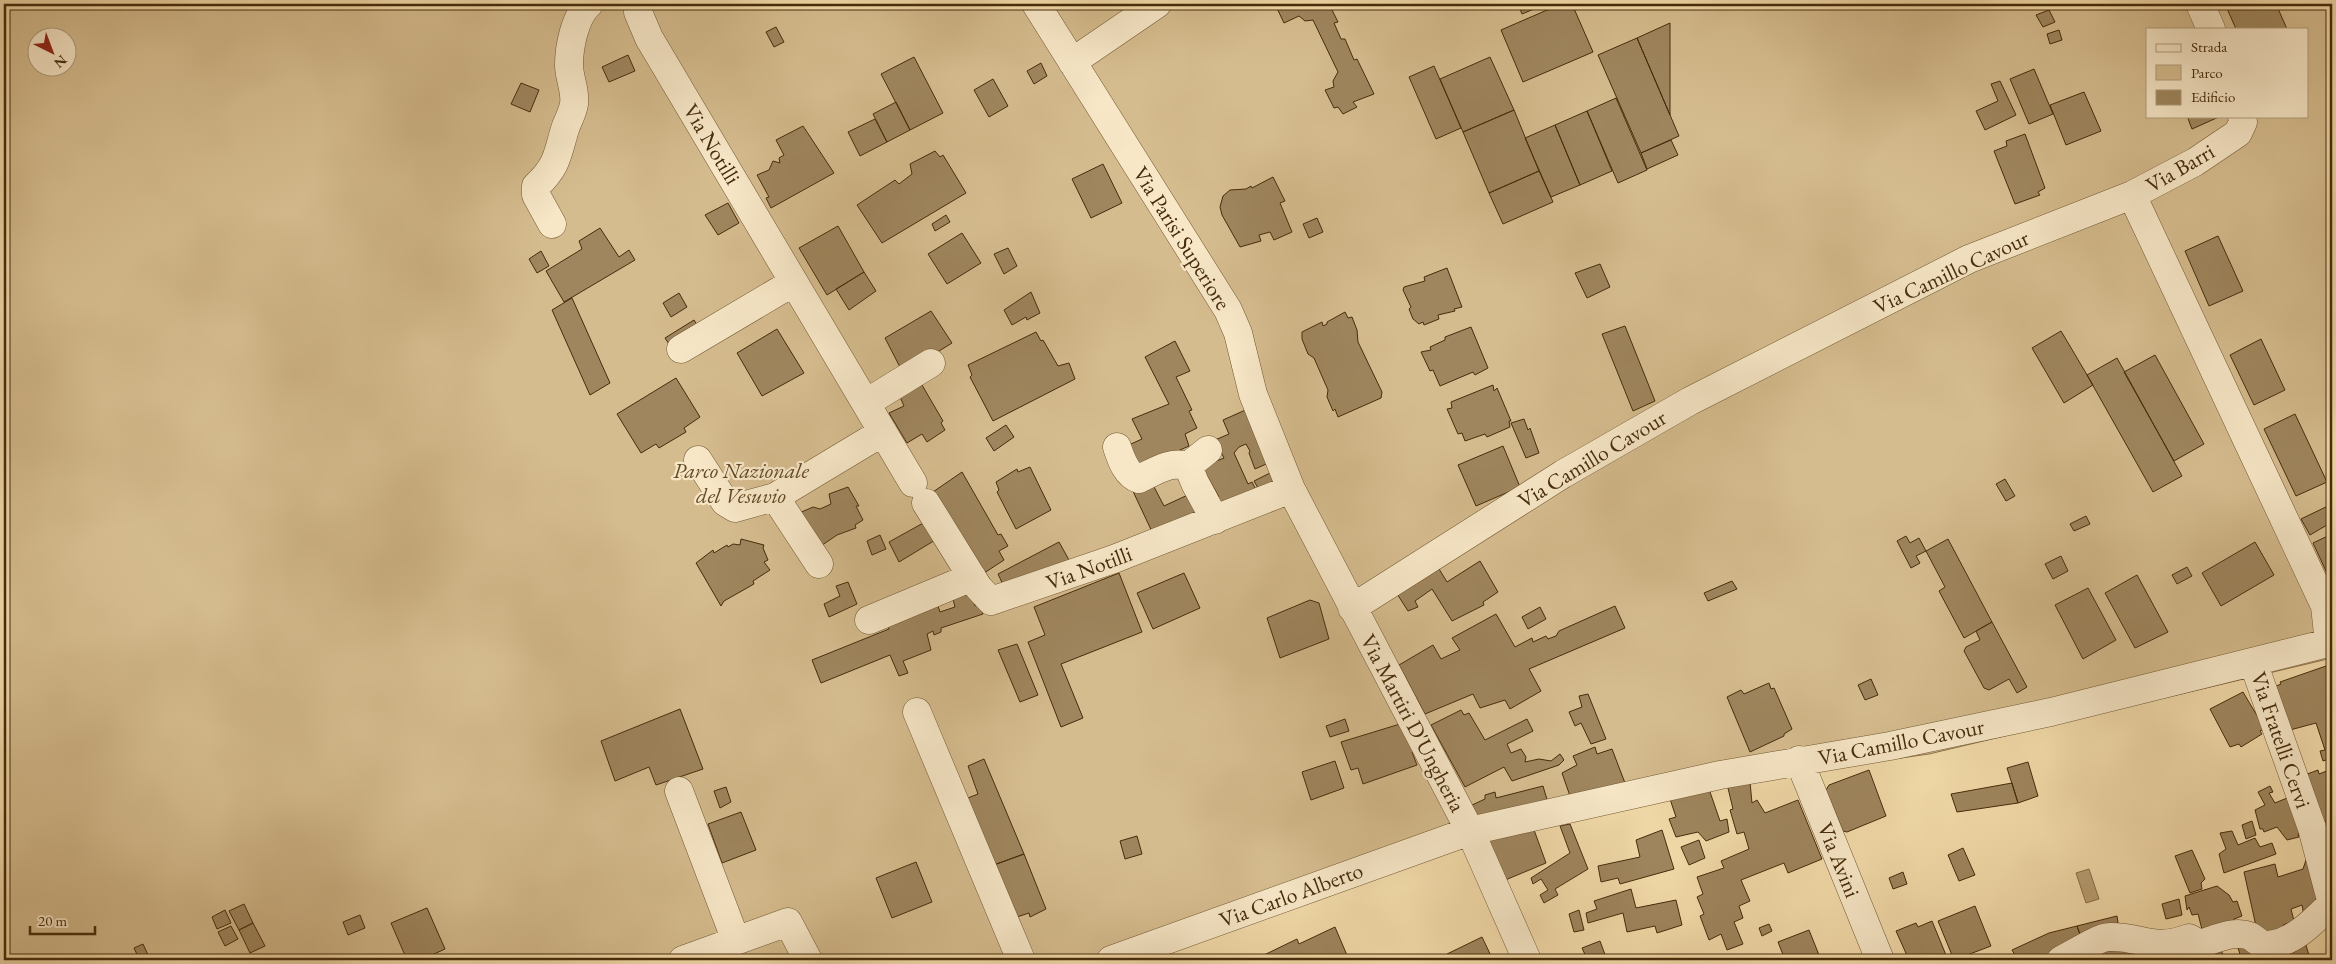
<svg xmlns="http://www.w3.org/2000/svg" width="2336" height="964" viewBox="0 0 2336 964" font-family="'EB Garamond',serif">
	<rect width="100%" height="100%" fill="#f2daa9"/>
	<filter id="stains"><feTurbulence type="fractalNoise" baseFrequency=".004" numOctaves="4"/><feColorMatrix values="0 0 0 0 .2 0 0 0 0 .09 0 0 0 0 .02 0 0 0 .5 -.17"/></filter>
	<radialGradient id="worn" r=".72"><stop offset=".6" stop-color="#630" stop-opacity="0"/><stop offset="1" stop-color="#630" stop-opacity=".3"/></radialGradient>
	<!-- green -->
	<path fill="#d5bc8e" stroke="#8e744d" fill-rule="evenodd" d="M 4,4 L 2332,4 L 2332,658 L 1929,754 L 1712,785 L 1487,835 L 1185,946 L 1154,960 L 4,960 ZM 2147,29 L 2307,29 L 2307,116 L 2147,116 ZM 38,38 L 68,38 L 68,68 L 38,68 Z"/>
	<!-- water -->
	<path fill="#b89f74" stroke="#8a714a" d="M 2089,869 L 2099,899 L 2086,903 L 2076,873 Z"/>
	<!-- building -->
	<path fill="#9f865e" stroke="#462c0c" d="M 1275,4 L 1329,4 L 1338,22 L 1334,23 L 1341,39 L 1345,39 L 1354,60 L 1357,59 L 1374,94 L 1353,102 L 1357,107 L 1343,114 L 1338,107 L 1334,108 L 1325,90 L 1334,87 L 1333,81 L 1338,72 L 1313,20 L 1305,21 L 1299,16 L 1284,23 Z
		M 1518,4 L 1546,4 L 1522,14 Z
		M 1561,4 L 1572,4 L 1593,52 L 1523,82 L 1501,30 Z
		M 2225,4 L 2276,4 L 2287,29 L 2236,29 Z
		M 2049,10 L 2055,22 L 2043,27 L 2036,15 Z
		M 1670,23 L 1670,115 L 1637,38 Z
		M 776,27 L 784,42 L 774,47 L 766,32 Z
		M 2059,30 L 2062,40 L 2050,44 L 2047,34 Z
		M 1637,38 L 1679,136 L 1641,153 L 1598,55 Z
		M 628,55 L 635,71 L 609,82 L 602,67 Z
		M 914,57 L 943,113 L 910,130 L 881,74 Z
		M 1490,57 L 1514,110 L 1463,132 L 1440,79 Z
		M 1041,63 L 1047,76 L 1034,84 L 1027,71 Z
		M 1434,66 L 1461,128 L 1436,139 L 1409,77 Z
		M 2034,69 L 2053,114 L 2029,124 L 2010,79 Z
		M 993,79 L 1008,106 L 989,117 L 974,90 Z
		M 2000,81 L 2016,115 L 1985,130 L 1976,111 L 1998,101 L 1991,84 Z
		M 521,83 L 539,90 L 530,112 L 511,104 Z
		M 2084,92 L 2101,131 L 2066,145 L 2050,105 Z
		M 1616,98 L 1647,170 L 1618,183 L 1587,111 Z
		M 896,102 L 910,130 L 887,142 L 873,114 Z
		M 1514,110 L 1539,171 L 1489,193 L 1463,132 Z
		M 1587,111 L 1612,171 L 1580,185 L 1555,125 Z
		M 2187,116 L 2221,116 L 2192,129 Z
		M 875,119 L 887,142 L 860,156 L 848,132 Z
		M 1555,125 L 1580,185 L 1551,197 L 1525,138 Z
		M 803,126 L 834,173 L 771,208 L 766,198 L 769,197 L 757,175 L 769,170 L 773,161 L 780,163 L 779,158 L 784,155 L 776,140 Z
		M 2025,134 L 2045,188 L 2038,192 L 2040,195 L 2015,204 L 1994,151 L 2007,146 L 2006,141 Z
		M 1671,140 L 1678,155 L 1647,169 L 1641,153 Z
		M 935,151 L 940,157 L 943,155 L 966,193 L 882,243 L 857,205 L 895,180 L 899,184 L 912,174 L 910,164 Z
		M 1103,164 L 1122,203 L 1091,218 L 1072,179 Z
		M 1539,171 L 1553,202 L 1503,224 L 1489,193 Z
		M 1273,177 L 1285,201 L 1280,203 L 1292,232 L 1274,240 L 1270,232 L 1259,235 L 1261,241 L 1240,247 L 1222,215 L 1220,207 L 1223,196 L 1230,190 L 1246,189 L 1251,186 L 1252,188 Z
		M 728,203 L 739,223 L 718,235 L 705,215 Z
		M 946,215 L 950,222 L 935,231 L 932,224 Z
		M 1317,218 L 1323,232 L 1309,238 L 1303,224 Z
		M 838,226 L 864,272 L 827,295 L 799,248 Z
		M 600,228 L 619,257 L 629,250 L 635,260 L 564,302 L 546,271 L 582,249 L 579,241 Z
		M 962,233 L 981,263 L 947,284 L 928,254 Z
		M 2218,236 L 2243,291 L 2209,306 L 2185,251 Z
		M 1008,248 L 1017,266 L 1004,274 L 994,254 Z
		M 541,251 L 549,266 L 537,273 L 529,259 Z
		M 1600,264 L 1610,287 L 1587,298 L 1575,273 Z
		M 1447,268 L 1462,307 L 1454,309 L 1455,311 L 1438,315 L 1439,319 L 1424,325 L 1423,322 L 1419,324 L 1413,319 L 1409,309 L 1411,307 L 1403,290 L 1404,287 L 1425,281 L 1424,277 Z
		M 864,272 L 876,291 L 849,310 L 836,289 Z
		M 1031,292 L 1040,313 L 1027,320 L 1026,317 L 1012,325 L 1004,310 Z
		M 679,293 L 687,307 L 671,317 L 663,303 Z
		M 572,298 L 610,383 L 590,395 L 552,310 Z
		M 931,311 L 952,343 L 907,371 L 902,371 L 885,338 Z
		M 1345,312 L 1348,318 L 1352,317 L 1357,330 L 1358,342 L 1382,392 L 1381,398 L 1338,417 L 1335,409 L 1333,411 L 1327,397 L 1328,390 L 1314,358 L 1308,354 L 1302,339 L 1302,332 L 1322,322 L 1323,326 L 1327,324 L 1327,322 Z
		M 694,320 L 701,331 L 671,347 L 665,338 Z
		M 1625,326 L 1655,401 L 1633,411 L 1602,334 Z
		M 1471,327 L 1488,368 L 1475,375 L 1473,372 L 1440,386 L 1433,370 L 1430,371 L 1421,352 L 1431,350 L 1430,347 L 1445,340 L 1445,337 Z
		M 777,329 L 804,373 L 762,396 L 737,353 Z
		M 2061,331 L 2093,385 L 2064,403 L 2032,348 Z
		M 1036,332 L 1041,341 L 1043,340 L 1058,366 L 1069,363 L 1075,379 L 993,421 L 970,377 L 972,375 L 968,365 Z
		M 2261,339 L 2285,390 L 2254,405 L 2230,355 Z
		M 1175,341 L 1190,371 L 1176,377 L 1192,410 L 1189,411 L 1197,428 L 1185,434 L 1189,446 L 1133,471 L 1122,448 L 1142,439 L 1132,419 L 1169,404 L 1145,357 Z
		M 2155,355 L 2204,444 L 2174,461 L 2124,372 Z
		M 2117,358 L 2182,476 L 2153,492 L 2087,375 Z
		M 676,378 L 700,417 L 684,428 L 686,432 L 659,448 L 656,444 L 641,453 L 617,414 Z
		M 922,385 L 943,421 L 941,423 L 945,430 L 927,442 L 922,434 L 907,443 L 889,413 L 904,406 L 900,397 Z
		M 1493,385 L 1494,391 L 1497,388 L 1511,421 L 1509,421 L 1510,427 L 1487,437 L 1485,434 L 1465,441 L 1462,433 L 1458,434 L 1447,409 L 1452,408 L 1451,402 Z
		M 1250,408 L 1273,461 L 1255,469 L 1249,453 L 1250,451 L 1246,444 L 1239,447 L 1234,453 L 1248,484 L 1252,482 L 1258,494 L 1219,513 L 1213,498 L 1219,497 L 1202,467 L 1224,458 L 1215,440 L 1229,434 L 1223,420 Z
		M 2295,414 L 2327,482 L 2296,496 L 2264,429 Z
		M 1524,419 L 1528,430 L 1530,428 L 1539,453 L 1526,458 L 1511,423 Z
		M 1006,425 L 1014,437 L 994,451 L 986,438 Z
		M 1503,446 L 1520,487 L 1476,506 L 1458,465 Z
		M 1030,467 L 1051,510 L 1016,529 L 997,492 L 999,490 L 996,482 L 1017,469 L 1018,472 Z
		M 1276,470 L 1284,484 L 1258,488 L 1254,481 Z
		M 962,472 L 998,535 L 1001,534 L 1008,546 L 999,551 L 1004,560 L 978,577 L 930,494 Z
		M 2005,479 L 2015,496 L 2006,501 L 1996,484 Z
		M 1153,485 L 1164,506 L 1192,493 L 1204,517 L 1154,536 L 1131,487 Z
		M 848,487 L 859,506 L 856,506 L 863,520 L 855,525 L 856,528 L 837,535 L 818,548 L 797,514 L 813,507 L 820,509 L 831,504 L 829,494 Z
		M 2332,504 L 2332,522 L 2310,535 L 2301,519 Z
		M 2086,516 L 2090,524 L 2074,531 L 2070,524 Z
		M 925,522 L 937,539 L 899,562 L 889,542 Z
		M 2332,534 L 2332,584 L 2313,543 Z
		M 880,535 L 886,549 L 872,555 L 867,541 Z
		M 1906,536 L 1910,543 L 1919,538 L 1926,551 L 1916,556 L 1920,563 L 1911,568 L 1897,541 Z
		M 741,539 L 764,545 L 763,548 L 768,560 L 764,562 L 770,570 L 753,581 L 754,584 L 724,601 L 721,606 L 696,563 L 713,550 L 714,553 L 727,545 L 728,547 L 733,544 L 740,545 Z
		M 1948,539 L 1992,622 L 1964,638 L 1939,591 L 1945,587 L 1926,551 Z
		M 1059,542 L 1069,560 L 1006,591 L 998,574 Z
		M 2255,542 L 2274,575 L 2221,606 L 2202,573 Z
		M 2061,556 L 2068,571 L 2053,579 L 2045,564 Z
		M 1480,561 L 1498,592 L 1483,602 L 1484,605 L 1452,621 L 1432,589 L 1415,601 L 1418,607 L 1408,611 L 1394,589 L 1436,564 L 1447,582 Z
		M 2187,567 L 2192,576 L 2177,584 L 2172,575 Z
		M 1119,573 L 1142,632 L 1061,664 L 1083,718 L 1061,727 L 1028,642 L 1045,635 L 1034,607 Z
		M 1184,573 L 1200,608 L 1153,629 L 1137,593 Z
		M 2137,575 L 2168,632 L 2135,648 L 2105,593 Z
		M 1732,581 L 1737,589 L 1708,601 L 1704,593 Z
		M 848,582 L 857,604 L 829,617 L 824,604 L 840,596 L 836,586 Z
		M 968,588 L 975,606 L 980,603 L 983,614 L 941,628 L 941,632 L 934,635 L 933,631 L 927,634 L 931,650 L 903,661 L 908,673 L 899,676 L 890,655 L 821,683 L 812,660 L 889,629 L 887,625 L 937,603 L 940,612 L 955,607 L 952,595 Z
		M 2088,588 L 2116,640 L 2083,659 L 2055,605 Z
		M 1310,600 L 1319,603 L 1329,639 L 1280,658 L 1267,618 Z
		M 1615,606 L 1625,628 L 1529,669 L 1541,691 L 1510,709 L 1505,700 L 1480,708 L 1473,694 L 1425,714 L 1399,665 L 1433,645 L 1441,659 L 1460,650 L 1452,638 L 1496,614 L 1515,647 L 1532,638 L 1533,642 L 1546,636 L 1548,639 L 1556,636 L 1559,631 Z
		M 1540,607 L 1546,619 L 1528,629 L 1522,617 Z
		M 1992,622 L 2027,687 L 2017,693 L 2009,679 L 1989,690 L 1984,688 L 1964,651 L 1966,647 L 1980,640 L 1976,631 Z
		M 1017,644 L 1038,695 L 1020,702 L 998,650 Z
		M 2326,666 L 2332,684 L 2332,758 L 2323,761 L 2320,751 L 2325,750 L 2316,723 L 2290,730 L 2276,686 L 2281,684 L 2280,682 Z
		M 1871,679 L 1878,695 L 1865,700 L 1858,685 Z
		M 1769,683 L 1771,689 L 1774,688 L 1792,729 L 1784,734 L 1784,736 L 1750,752 L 1727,697 L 1741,690 L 1744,694 Z
		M 2243,692 L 2265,729 L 2260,731 L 2262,734 L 2241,747 L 2239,744 L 2230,747 L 2210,709 Z
		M 1588,694 L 1606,739 L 1591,744 L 1581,723 L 1575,726 L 1569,712 L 1582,707 L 1579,696 Z
		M 680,709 L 703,769 L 656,785 L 649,767 L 615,781 L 601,741 Z
		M 1461,710 L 1464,715 L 1469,713 L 1485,740 L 1527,719 L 1533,731 L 1507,744 L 1511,753 L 1521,749 L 1526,757 L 1525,762 L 1539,759 L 1551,761 L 1560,754 L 1564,760 L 1559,765 L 1512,781 L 1504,767 L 1465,787 L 1431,725 Z
		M 1345,719 L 1349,731 L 1330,737 L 1326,726 Z
		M 1400,724 L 1415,752 L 1412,752 L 1417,765 L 1363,784 L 1358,768 L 1351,770 L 1341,742 Z
		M 1595,747 L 1597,754 L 1612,749 L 1625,783 L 1570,796 L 1562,773 L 1577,765 L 1573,756 Z
		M 984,759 L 1024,854 L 991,866 L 963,800 L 978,794 L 968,766 Z
		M 1335,761 L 1344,788 L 1311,800 L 1302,772 Z
		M 2028,762 L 2038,796 L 2018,803 L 2007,768 Z
		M 2332,769 L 2332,782 L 2330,783 L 2332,792 L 2332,822 L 2316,821 L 2302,776 L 2318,770 L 2319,774 Z
		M 1869,770 L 1886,816 L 1847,832 L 1843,831 L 1826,790 L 1829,785 Z
		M 1750,782 L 1752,803 L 1757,800 L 1765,813 L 1798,800 L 1822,859 L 1788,873 L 1784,863 L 1741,880 L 1750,901 L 1739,906 L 1743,918 L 1734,922 L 1743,944 L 1727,950 L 1721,934 L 1709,940 L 1700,916 L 1704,914 L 1697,897 L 1703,894 L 1697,877 L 1724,868 L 1721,861 L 1749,849 L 1744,832 L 1737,834 L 1730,810 L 1733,809 L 1727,784 Z
		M 2012,783 L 2018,803 L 1957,812 L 1951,794 Z
		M 1543,786 L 1550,810 L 1476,818 L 1470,806 L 1485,799 L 1485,795 L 1495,792 L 1496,798 Z
		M 2270,786 L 2273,792 L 2269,793 L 2275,803 L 2287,798 L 2309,833 L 2298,834 L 2299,837 L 2287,840 L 2277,827 L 2264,832 L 2263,829 L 2260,829 L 2255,810 L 2265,805 L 2258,792 Z
		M 726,787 L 731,802 L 720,808 L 714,791 Z
		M 1709,789 L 1720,821 L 1727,819 L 1729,832 L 1706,841 L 1698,832 L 1676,837 L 1669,819 L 1676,817 L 1670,799 Z
		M 741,812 L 756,850 L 722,863 L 708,824 Z
		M 2252,821 L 2256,835 L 2246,839 L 2242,825 Z
		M 1570,824 L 1588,869 L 1555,889 L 1558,895 L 1544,903 L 1540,895 L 1548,890 L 1541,879 L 1533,884 L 1531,878 L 1570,853 L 1560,826 Z
		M 1533,827 L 1546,863 L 1503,881 L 1488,838 Z
		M 1662,830 L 1674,869 L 1620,884 L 1618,878 L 1601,882 L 1598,866 L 1640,857 L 1636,840 Z
		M 2232,831 L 2238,845 L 2255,838 L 2260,847 L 2272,843 L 2276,854 L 2224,873 L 2219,854 L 2226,849 L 2220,833 Z
		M 1137,836 L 1142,854 L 1125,859 L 1120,841 Z
		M 1699,840 L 1705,858 L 1689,865 L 1681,847 Z
		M 1963,848 L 1975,875 L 1959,881 L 1948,855 Z
		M 2192,850 L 2205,879 L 2201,883 L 2202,889 L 2190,893 L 2175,856 Z
		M 1024,854 L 1046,909 L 1030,917 L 1029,913 L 1005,921 L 991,866 Z
		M 2317,856 L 2321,907 L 2305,922 L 2302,905 L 2291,909 L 2294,921 L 2283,925 L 2285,934 L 2258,935 L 2244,872 L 2275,864 L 2278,877 L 2303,869 L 2306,860 Z
		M 916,862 L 932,902 L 892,918 L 876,878 Z
		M 1903,872 L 1907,884 L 1893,889 L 1889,878 Z
		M 2217,886 L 2229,895 L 2233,902 L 2237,901 L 2242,916 L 2234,919 L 2236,928 L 2205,941 L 2198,914 L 2192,915 L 2189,907 L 2187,910 L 2185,896 Z
		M 1631,889 L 1636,908 L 1676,900 L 1682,925 L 1657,933 L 1655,926 L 1627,932 L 1623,913 L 1588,923 L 1586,913 L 1597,909 L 1594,901 Z
		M 2179,899 L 2182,915 L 2166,919 L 2162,904 Z
		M 244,904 L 253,923 L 239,930 L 229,911 Z
		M 1975,906 L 1991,946 L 1954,960 L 1938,921 Z
		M 427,908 L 445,949 L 421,960 L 414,960 L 413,958 L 407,960 L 391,923 Z
		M 225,910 L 231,923 L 217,929 L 212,917 Z
		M 1579,910 L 1584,930 L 1574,932 L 1569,914 Z
		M 360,915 L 365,928 L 348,935 L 343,922 Z
		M 2117,916 L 2120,935 L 2083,943 L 2077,926 Z
		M 1932,921 L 1948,960 L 1909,960 L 1896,931 L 1916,923 L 1918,927 Z
		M 253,923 L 265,946 L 250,953 L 239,930 Z
		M 1769,924 L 1772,931 L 1762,936 L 1759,928 Z
		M 231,926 L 238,939 L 225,946 L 218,932 Z
		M 2077,926 L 2083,943 L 2059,952 L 2036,960 L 2018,960 L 2012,950 L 2049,933 Z
		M 1335,927 L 1349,960 L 1264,960 L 1262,956 L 1297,939 L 1299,944 Z
		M 1809,930 L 1821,960 L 1785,960 L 1778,942 Z
		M 1482,937 L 1493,960 L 1450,960 L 1447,954 Z
		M 1600,941 L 1607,960 L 1585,960 L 1587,959 L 1582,948 Z
		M 2135,943 L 2140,959 L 2138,960 L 2072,960 Z
		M 143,944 L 148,955 L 139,959 L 134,948 Z
		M 2254,944 L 2294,952 L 2306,945 L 2310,959 L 2242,960 L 2238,948 Z
		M 2191,945 L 2221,950 L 2225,960 L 2163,960 Z"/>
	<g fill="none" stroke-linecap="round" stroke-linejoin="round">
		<defs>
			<path id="minor" d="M 639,4 L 638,12 L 649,38 L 913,483
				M 1036,4 L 1228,310 L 1238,333 L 1253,394 L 1291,489 L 1470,831 L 1527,960
				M 2200,4 L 2211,29
				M 1072,62 L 1157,4
				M 2132,195 L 2195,162 L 2238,133 L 2243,122 L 2242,116
				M 552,224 L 536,195 L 536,186 C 559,165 557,153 566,126 C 569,119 573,111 574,104 C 576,91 569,78 569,65 C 569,47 575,16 589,4
				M 681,349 L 794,282
				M 866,403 L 931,363
				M 1117,447 C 1121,459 1126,475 1139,479 C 1154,472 1172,460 1188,466 L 1195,483 L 1215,520
				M 698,460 L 725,502 L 735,508 L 775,497 L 883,432
				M 1188,466 L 1208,450
				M 775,497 L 819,564
				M 926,503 L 978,587 L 991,601 L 1114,559 L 1291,489
				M 1352,608 L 1563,474 L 1690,401 L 1969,259 L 2132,195 L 2325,606 L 2329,643
				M 869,620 L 972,577
				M 2253,662 L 2312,828 L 2332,904
				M 917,712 L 1021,960
				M 1799,760 L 1880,960
				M 679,791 L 736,941
				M 683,960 L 788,922 L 808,960
				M 1111,960 L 1470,831 L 1720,775 L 1890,746 L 2051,712 L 2332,642
				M 2061,960 C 2072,955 2099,937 2109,937 C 2143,936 2151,952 2189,938 L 2200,944 C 2216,939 2234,930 2250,936 C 2256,939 2259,945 2267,945 C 2293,944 2315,920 2332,903"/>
		</defs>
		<!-- minor casing -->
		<use href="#minor" stroke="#715833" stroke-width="29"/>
		<!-- minor -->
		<use href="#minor" stroke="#f7e7c7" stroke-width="28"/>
	</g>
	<g text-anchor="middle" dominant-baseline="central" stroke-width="4.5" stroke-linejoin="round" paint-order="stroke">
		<!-- street labels -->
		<g font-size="22" fill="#462c0c" stroke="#f7e7c7">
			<text transform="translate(712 144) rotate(59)">Via Notilli</text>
			<text transform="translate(2180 168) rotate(-30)">Via Barri</text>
			<text transform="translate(1182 238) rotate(58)">Via Parisi Superiore</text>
			<text transform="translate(1951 272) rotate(-25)">Via Camillo Cavour</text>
			<text transform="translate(1592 459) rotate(-31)">Via Camillo Cavour</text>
			<text transform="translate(1089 568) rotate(-20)">Via Notilli</text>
			<text transform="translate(1413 723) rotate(62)">Via Martiri D'Ungheria</text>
			<text transform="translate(2281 740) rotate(71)">Via Fratelli Cervi</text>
			<text transform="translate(1901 742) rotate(-11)">Via Camillo Cavour</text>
			<text transform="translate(1839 860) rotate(68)">Via Avini</text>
			<text transform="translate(1291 895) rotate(-20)">Via Carlo Alberto</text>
		</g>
		<!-- park labels -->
		<g font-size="22" font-style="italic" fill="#634926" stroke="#f7e7c7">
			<text x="741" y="470">Parco Nazionale<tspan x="741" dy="25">del Vesuvio</tspan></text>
		</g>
	</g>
	<!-- margin -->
	<rect width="2336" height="964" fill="none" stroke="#f2daa9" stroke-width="20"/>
	<rect x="5" y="5" width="2326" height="954" fill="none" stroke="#462c0c" stroke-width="2.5"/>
	<rect x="10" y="10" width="2316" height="944" fill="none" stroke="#462c0c"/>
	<!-- legend -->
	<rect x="2146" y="28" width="162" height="90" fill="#f7e7c7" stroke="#b09c7c"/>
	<rect x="2156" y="44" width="25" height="8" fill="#f7e7c7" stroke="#b09c7c"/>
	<text x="2191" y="52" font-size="15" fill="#462c0c">Strada</text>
	<rect x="2156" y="65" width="25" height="15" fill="#d5bc8e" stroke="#b09c7c"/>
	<text x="2191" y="78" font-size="15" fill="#462c0c">Parco</text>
	<rect x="2156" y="90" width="25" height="15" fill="#9f865e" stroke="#b09c7c"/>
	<text x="2191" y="102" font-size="15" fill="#462c0c">Edificio</text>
	<!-- north arrow -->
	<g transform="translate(52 52) rotate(138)"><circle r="24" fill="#f7e7c7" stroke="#b09c7c"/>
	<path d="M0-4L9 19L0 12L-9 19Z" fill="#8f2418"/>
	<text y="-8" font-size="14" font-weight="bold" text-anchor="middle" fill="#462c0c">N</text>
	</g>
	<!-- scale -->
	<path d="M30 926v8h65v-8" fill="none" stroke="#462c0c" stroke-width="2.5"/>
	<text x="38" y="926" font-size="15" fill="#462c0c" stroke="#f7e7c7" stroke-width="4" paint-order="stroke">20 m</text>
	<rect width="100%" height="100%" filter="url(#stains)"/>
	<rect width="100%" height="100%" fill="url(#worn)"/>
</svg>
